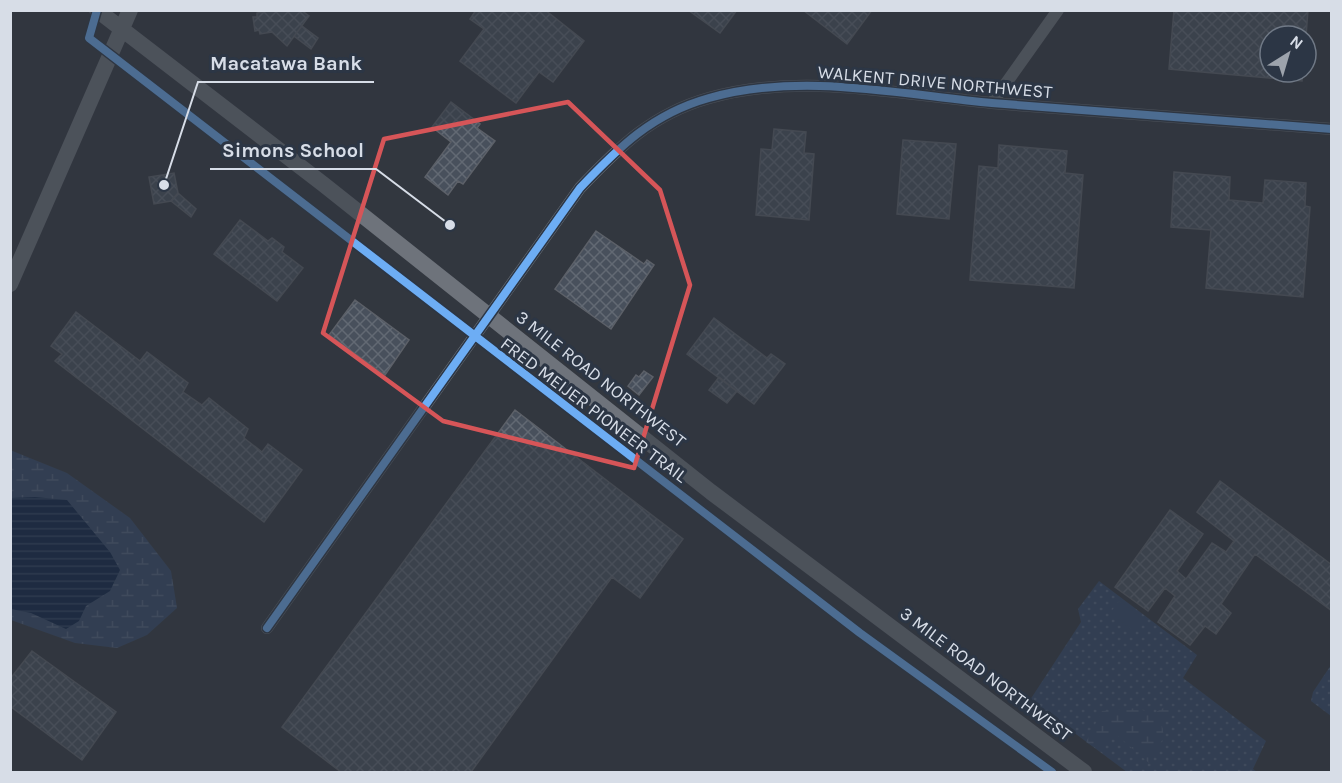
<svg xmlns="http://www.w3.org/2000/svg" width="1342" height="783" viewBox="0 0 1342 783" font-family="Karla,sans-serif">
	<defs>
		<pattern id="green-dots" width="8" height="8" patternUnits="userSpaceOnUse" patternTransform="scale(1.5)"><rect width="8" height="8" fill="#344868"/><path d="M2 2h.1M6 6h.1" fill="none" stroke="#51627e" stroke-width="1.8" stroke-linecap="round"/></pattern>
		<pattern id="wetland-marsh" width="20" height="14" patternUnits="userSpaceOnUse" patternTransform="scale(1.5)"><rect width="20" height="14" fill="#344868"/><path d="M1 5h8M5 5V1M11 12h8M15 12V8" fill="none" stroke="#51627e"/></pattern>
		<pattern id="water-rules" width="6" height="5" patternUnits="userSpaceOnUse" patternTransform="scale(1.5)"><rect width="6" height="5" fill="#071e43"/><path d="M0 2.5h6" fill="none" stroke="#2a3e5e"/></pattern>
		<pattern id="building-cross-hatch" width="8" height="8" patternUnits="userSpaceOnUse" patternTransform="scale(1.5)"><rect width="8" height="8" fill="#48505c"/><path d="M0 0l8 8M0 8l8-8" fill="none" stroke="#626973"/></pattern>
	</defs>
	<rect width="100%" height="100%" fill="#32373f"/>
	<!-- green -->
	<path fill="url(#green-dots)" d="M 1099,581 L 1197,655 L 1183,678 L 1266,741 L 1253,769 L 1257,772 L 1127,772 L 1030,700 L 1081,622 L 1078,609 Z
		M 1331,665 L 1331,716 L 1311,701 L 1313,692 Z"/>
	<!-- wetland -->
	<path fill="url(#wetland-marsh)" d="M 10,450 L 67,473 L 130,518 L 171,571 L 177,608 L 147,635 L 117,648 L 75,643 L 11,620 Z
		M 1169,705 L 1170,713 L 1162,726 L 1164,737 L 1149,763 L 1118,736 L 1107,737 L 1099,750 L 1086,742 L 1102,711 L 1138,708 L 1152,714 Z"/>
	<!-- pitch -->
	<path fill="#344868" d="M 1119,601 L 1144,620 L 1135,632 L 1110,613 Z"/>
	<!-- water -->
	<path fill="url(#water-rules)" d="M 35,497 L 67,500 L 110,552 L 120,570 L 110,591 L 86,606 L 79,621 L 66,629 L 31,613 L 11,609 L 11,498 Z"/>
	<!-- building -->
	<path fill="url(#building-cross-hatch)" stroke="#5c6068" stroke-width="1.5" d="M 270,10 L 301,10 L 309,16 L 287,46 L 272,32 L 260,34 L 259,30 L 255,31 L 253,17 L 257,17 L 257,13 Z
		M 476,10 L 545,10 L 584,41 L 553,82 L 539,72 L 516,103 L 460,61 L 484,29 L 470,19 Z
		M 688,10 L 737,10 L 720,33 Z
		M 803,10 L 872,10 L 847,44 Z
		M 1174,10 L 1308,10 L 1306,36 L 1270,36 L 1270,72 L 1303,72 L 1302,81 L 1169,69 Z
		M 302,26 L 318,38 L 311,49 L 294,36 Z
		M 451,102 L 480,124 L 477,128 L 495,141 L 463,184 L 458,181 L 448,195 L 425,177 L 451,142 L 432,127 Z
		M 774,129 L 806,132 L 804,153 L 814,154 L 809,220 L 756,215 L 761,149 L 772,150 Z
		M 903,140 L 956,144 L 949,219 L 897,214 Z
		M 999,145 L 1067,151 L 1065,173 L 1083,175 L 1074,288 L 970,280 L 979,166 L 998,168 Z
		M 1174,172 L 1230,177 L 1229,200 L 1263,203 L 1265,180 L 1306,183 L 1305,206 L 1310,207 L 1303,297 L 1206,288 L 1211,230 L 1171,227 Z
		M 174,173 L 178,193 L 171,201 L 154,204 L 149,177 Z
		M 178,193 L 196,209 L 191,217 L 171,201 Z
		M 240,220 L 268,241 L 272,238 L 284,247 L 282,252 L 303,268 L 277,301 L 214,254 Z
		M 596,231 L 644,264 L 647,260 L 654,265 L 611,329 L 555,289 Z
		M 355,300 L 409,340 L 385,375 L 329,335 Z
		M 76,312 L 140,361 L 147,352 L 188,383 L 183,392 L 202,405 L 209,398 L 248,429 L 244,438 L 262,452 L 268,444 L 302,470 L 264,522 L 55,361 L 62,354 L 51,346 Z
		M 714,318 L 767,358 L 771,354 L 785,364 L 754,404 L 687,354 Z
		M 644,371 L 653,377 L 639,395 L 628,386 L 636,375 L 639,377 Z
		M 719,377 L 737,391 L 727,403 L 709,390 Z
		M 515,410 L 683,539 L 640,598 L 612,577 L 471,772 L 341,772 L 282,727 Z
		M 1220,481 L 1332,565 L 1332,611 L 1255,554 L 1221,604 L 1231,613 L 1216,634 L 1205,626 L 1190,645 L 1158,622 L 1175,596 L 1165,588 L 1148,611 L 1115,587 L 1170,510 L 1203,534 L 1177,571 L 1186,579 L 1212,543 L 1226,552 L 1234,541 L 1197,512 Z
		M 32,651 L 116,712 L 82,760 L 10,706 L 10,679 Z"/>
	<g fill="none" stroke-linecap="round" stroke-linejoin="round">
		<!-- minor -->
		<path stroke="#6c7178" stroke-width="12" d="M 992,103 L 1058,10
			M 267,628 L 580,188 C 619,147 652,114 709,98 C 801,72 898,94 992,103 C 1105,112 1218,120 1332,129"/>
		<!-- secondary -->
		<path stroke="#6e737b" stroke-width="16" d="M 97,10 L 323,184 L 711,492 L 1084,772
			M 10,284 L 130,10"/>
		<defs>
			<path id="cycleway" d="M 97,10 L 89,38 L 860,633 L 1052,772
				M 267,628 L 580,188 C 619,147 652,114 709,98 C 801,72 898,94 992,103 C 1105,112 1218,120 1332,129"/>
		</defs>
		<!-- cycleway casing -->
		<use href="#cycleway" stroke="#2c3645" stroke-width="11"/>
		<!-- cycleway -->
		<use href="#cycleway" stroke="#6dadf4" stroke-width="8"/>
	</g>
	<!-- marked area -->
	<path d="M0 0H1342V783H0ZM 568,102 L 660,190 L 690,285 L 634,468 L 443,421 L 323,333 L 384,139 Z" fill="#32373f" fill-opacity=".55" fill-rule="evenodd"/>
	<path fill="none" stroke="#d65558" stroke-width="4.5" stroke-linejoin="round" d="M 568,102 L 660,190 L 690,285 L 634,468 L 443,421 L 323,333 L 384,139 Z"/>
	<g text-anchor="middle" dominant-baseline="central" stroke-width="6" stroke-linejoin="round" paint-order="stroke">
		<!-- street labels -->
		<g font-size="18" fill="#d7dde7" stroke="#2c3645">
			<text transform="translate(935 82) rotate(5)">WALKENT DRIVE NORTHWEST</text>
			<text transform="translate(601 379) rotate(38)">3 MILE ROAD NORTHWEST</text>
			<text transform="translate(594 410) rotate(37)">FRED MEIJER PIONEER TRAIL</text>
			<text transform="translate(986 674) rotate(37)">3 MILE ROAD NORTHWEST</text>
		</g>
	</g>
	<!-- callouts -->
	<path fill="none" stroke="#d7dde7" stroke-width="2" d="M164 185L198 82H374M450 225L376 169H210"/>
	<g fill="#d7dde7" stroke="#2c3645" stroke-width="2">
		<circle cx="164" cy="185" r="6"/>
		<circle cx="450" cy="225" r="6"/>
	</g>
	<g font-size="20" text-anchor="middle" font-weight="bold" fill="#d7dde7" stroke="#2c3645" stroke-width="6" stroke-linejoin="round" paint-order="stroke">
		<text x="286" y="70">Macatawa Bank</text>
		<text x="293" y="157">Simons School</text>
	</g>
	<!-- border -->
	<rect width="1342" height="783" fill="none" stroke="#d7dde7" stroke-width="24"/>
	<!-- north arrow -->
	<g transform="translate(1288 54) rotate(37)"><circle r="28" fill="#2c3645" stroke="#707986" stroke-width="1.5"/>
	<path d="M0-4.5L10 22L0 15L-10 22Z" fill="#9da3ac"/>
	<text y="-9" font-size="16" font-weight="bold" text-anchor="middle" fill="#d7dde7">N</text>
	</g>
</svg>
